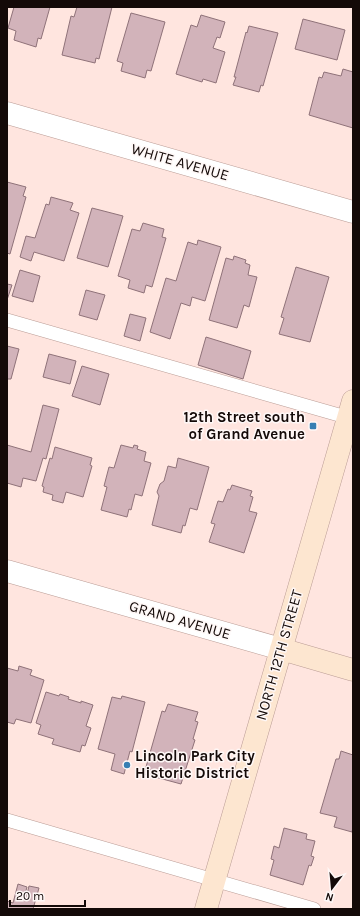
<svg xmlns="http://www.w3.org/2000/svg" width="360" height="916" viewBox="0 0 360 916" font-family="Karla,sans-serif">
	<rect width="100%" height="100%" fill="#ffe5df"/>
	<!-- building -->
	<path fill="#d2b3ba" stroke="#8f7279" d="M 14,7 L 50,7 L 41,39 L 38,38 L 36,47 L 14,40 L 16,31 L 8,28 Z
		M 77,7 L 112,7 L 99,59 L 96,58 L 95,63 L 62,55 L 71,16 L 74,17 Z
		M 131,13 L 165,22 L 151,71 L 147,70 L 145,78 L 121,71 L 123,63 L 117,61 Z
		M 201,15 L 225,22 L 220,38 L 217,37 L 213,48 L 225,52 L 216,83 L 203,79 L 202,82 L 176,74 L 191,25 L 197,27 Z
		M 303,19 L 345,30 L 337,60 L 295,49 Z
		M 249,26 L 278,33 L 263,86 L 261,85 L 259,92 L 233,85 L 236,77 L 234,77 L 246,32 L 247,33 Z
		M 343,69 L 353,72 L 353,128 L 309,115 L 319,77 L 322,78 L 324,72 L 341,76 Z
		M 7,182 L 26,187 L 23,196 L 26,197 L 10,254 L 7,253 Z
		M 51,197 L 73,203 L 70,210 L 79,213 L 64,261 L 34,252 L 31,261 L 20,257 L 26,236 L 35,238 L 46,204 L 49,205 Z
		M 92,208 L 123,216 L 108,267 L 77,258 Z
		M 143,223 L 164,229 L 162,237 L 166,238 L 152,287 L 146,285 L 144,293 L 128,288 L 130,280 L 118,276 L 132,229 L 140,231 Z
		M 198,240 L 221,247 L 205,301 L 192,297 L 190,306 L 181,303 L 170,339 L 150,332 L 166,278 L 176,281 L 188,242 L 197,245 Z
		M 234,256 L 246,260 L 245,263 L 250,265 L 248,275 L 257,277 L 249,307 L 244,305 L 237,328 L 209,320 L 226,258 L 233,260 Z
		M 296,267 L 329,277 L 310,342 L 279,334 L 284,318 L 281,317 Z
		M 20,270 L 40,276 L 33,302 L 12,296 Z
		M 7,284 L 12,285 L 7,300 Z
		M 86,290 L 105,295 L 97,320 L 79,315 Z
		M 130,314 L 146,318 L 140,341 L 124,336 Z
		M 206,337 L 251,351 L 243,379 L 198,365 Z
		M 7,346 L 19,349 L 11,379 L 7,379 Z
		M 49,354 L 76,361 L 70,384 L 43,377 Z
		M 82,366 L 109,374 L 100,405 L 72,396 Z
		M 43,405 L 59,409 L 46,459 L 43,458 L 36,481 L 23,478 L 21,487 L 7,483 L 7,445 L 31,452 Z
		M 121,445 L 133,448 L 134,445 L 138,446 L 137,449 L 146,452 L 144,461 L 151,463 L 142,496 L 135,494 L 131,510 L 129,509 L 127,517 L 101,510 L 107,487 L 104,486 L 109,467 L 114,468 Z
		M 55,447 L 92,458 L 90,465 L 92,466 L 83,497 L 66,492 L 63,503 L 52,500 L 53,495 L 43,492 L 44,487 L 42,486 L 50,458 L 52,459 Z
		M 178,458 L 209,467 L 197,510 L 190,508 L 185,526 L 183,525 L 181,533 L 152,525 L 159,496 L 157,492 L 160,484 L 164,481 L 168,466 L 176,468 Z
		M 232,485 L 252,491 L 250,496 L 253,497 L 249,511 L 257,513 L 244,553 L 209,542 L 215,524 L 211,523 L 218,501 L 223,502 L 228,489 L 230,490 Z
		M 19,666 L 32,670 L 30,675 L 44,680 L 31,723 L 16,719 L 14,724 L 7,722 L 7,668 L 18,671 Z
		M 46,692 L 59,696 L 60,694 L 69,697 L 68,699 L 81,703 L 81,701 L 93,705 L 86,726 L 91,728 L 85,746 L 82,745 L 80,752 L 52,744 L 54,739 L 38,734 L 41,725 L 36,723 Z
		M 122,696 L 145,702 L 132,752 L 130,751 L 124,774 L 111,770 L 115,754 L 98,749 L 112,697 L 121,699 Z
		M 168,704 L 198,712 L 195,721 L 198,722 L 193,739 L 195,740 L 181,784 L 144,774 L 162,711 L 165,712 Z
		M 341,751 L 353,755 L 353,827 L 352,832 L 334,827 L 337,817 L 320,813 L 336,759 L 339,759 Z
		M 284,828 L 307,834 L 306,839 L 315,841 L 311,856 L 314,857 L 311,866 L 309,865 L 303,885 L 270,875 L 274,860 L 271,859 L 274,846 L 279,848 Z
		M 18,884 L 27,887 L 25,894 L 27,894 L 29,886 L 39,888 L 33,909 L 7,909 L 7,901 L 13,903 Z"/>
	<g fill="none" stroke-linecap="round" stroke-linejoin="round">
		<defs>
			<path id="service" d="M 7,320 L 353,419
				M 7,820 L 314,909"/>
			<path id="minor" d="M 7,113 L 353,212"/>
			<path id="tertiary" d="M 7,571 L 281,649"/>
			<path id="secondary" d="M 281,649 L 353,670
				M 206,909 L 353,401"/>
		</defs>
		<!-- service casing -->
		<use href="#service" stroke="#bb9d96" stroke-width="14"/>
		<!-- minor casing -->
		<use href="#minor" stroke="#bb9d96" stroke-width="23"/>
		<!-- tertiary casing -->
		<use href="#tertiary" stroke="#bb9d96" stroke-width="23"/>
		<!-- secondary casing -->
		<use href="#secondary" stroke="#bb9d96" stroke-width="23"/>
		<!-- service -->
		<use href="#service" stroke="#fff" stroke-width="13"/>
		<!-- minor -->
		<use href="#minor" stroke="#fff" stroke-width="22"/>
		<!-- tertiary -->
		<use href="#tertiary" stroke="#fff" stroke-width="22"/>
		<!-- secondary -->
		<use href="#secondary" stroke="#fde6d0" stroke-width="22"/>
	</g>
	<!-- markers -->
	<g fill="#367fb3" stroke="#fef7f6" stroke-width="1.5">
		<rect x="309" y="422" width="8" height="8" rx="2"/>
		<circle cx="127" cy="765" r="4"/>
	</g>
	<g text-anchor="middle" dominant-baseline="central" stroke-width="3" stroke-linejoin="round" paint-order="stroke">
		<!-- street labels -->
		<g font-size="15" fill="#140a08" stroke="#fef7f6">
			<text transform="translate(180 162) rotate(16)">WHITE AVENUE</text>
			<text transform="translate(180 620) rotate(16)">GRAND AVENUE</text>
			<text transform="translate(279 655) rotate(-74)">NORTH 12TH STREET</text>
		</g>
		<!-- poi labels -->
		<g font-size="15" font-weight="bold" fill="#140a08" stroke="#fef7f6" text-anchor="end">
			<text x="305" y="417">12th Street south<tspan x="305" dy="17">of Grand Avenue</tspan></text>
			<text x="135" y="756" text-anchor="start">Lincoln Park City<tspan x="135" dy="17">Historic District</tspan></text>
		</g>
	</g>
	<!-- border -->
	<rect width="360" height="916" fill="none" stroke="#140a08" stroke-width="16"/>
	<!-- north arrow -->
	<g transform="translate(332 888) rotate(196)" stroke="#fef7f6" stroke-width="3" paint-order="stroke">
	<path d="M0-3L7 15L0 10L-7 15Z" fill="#140a08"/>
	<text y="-6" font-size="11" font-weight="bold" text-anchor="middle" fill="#140a08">N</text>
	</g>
	<!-- scale -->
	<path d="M10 900v6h75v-6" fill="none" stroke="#140a08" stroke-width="2"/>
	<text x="16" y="900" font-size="12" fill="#140a08" stroke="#fef7f6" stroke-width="3" paint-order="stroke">20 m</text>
</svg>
